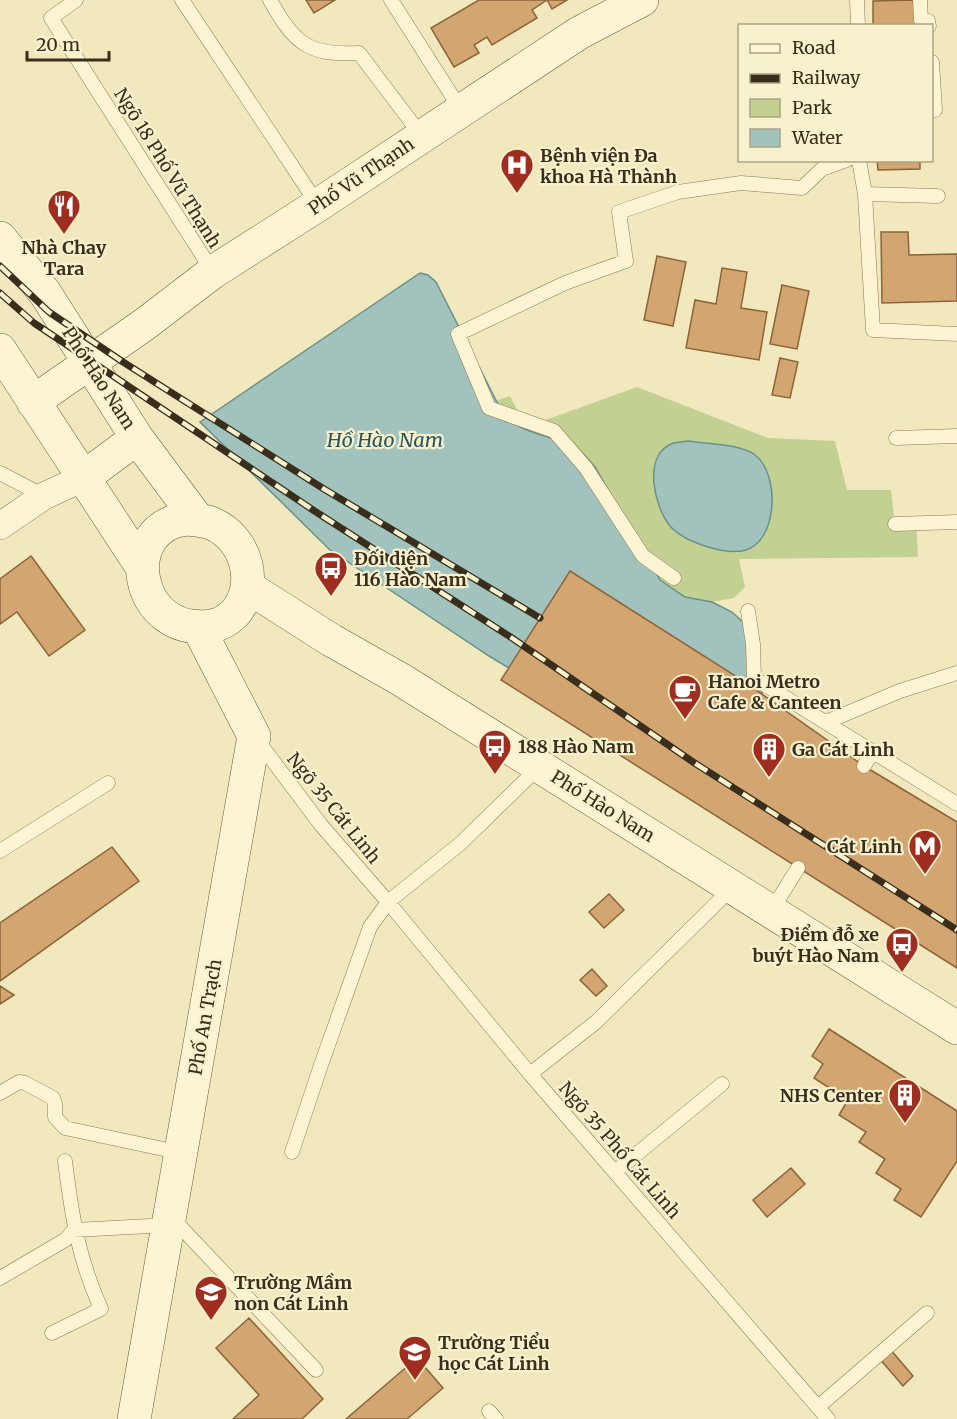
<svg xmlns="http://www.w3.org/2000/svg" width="957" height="1419" viewBox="0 0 957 1419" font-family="Merriweather,serif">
	<rect width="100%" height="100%" fill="#f2e8be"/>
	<!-- green -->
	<path fill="#c2d091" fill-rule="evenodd" d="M 637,387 L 768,438 L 835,441 L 847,490 L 891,490 L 894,517 L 916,519 L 918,557 L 739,559 L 745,587 L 734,598 L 712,602 L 685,597 L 660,580 L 595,467 L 582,453 L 567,445 L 517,427 L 505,418 L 496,401 L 510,396 L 526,427 ZM 715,445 L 731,446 L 745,450 L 738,553 L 692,542 Z"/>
	<!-- water -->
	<path fill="#a2c3bd" stroke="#68918c" stroke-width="1.5" d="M 420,273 L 428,275 L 436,282 L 505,418 C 528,436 560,436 582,453 C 587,457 591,463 595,467 L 660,580 L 685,597 L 712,602 L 732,612 L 745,624 L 763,697 L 532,682 L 489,656 L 330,550 L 200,422 Z
		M 689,441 C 707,444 741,444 755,455 C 780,474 778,540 746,550 C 726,556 684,542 670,526 C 655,508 642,457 671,444 C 676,442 683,442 689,441 Z"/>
	<!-- building -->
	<path fill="#d3a570" stroke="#8d6439" stroke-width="1.5" d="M 306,0 L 335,0 L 314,13 Z
		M 479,0 L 567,0 L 552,9 L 547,0 L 532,10 L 537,18 L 492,45 L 487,37 L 474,45 L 479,53 L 454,67 L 431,28 Z
		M 915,0 L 915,26 L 873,26 L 873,1 Z
		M 877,160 L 920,160 L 920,169 L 878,170 Z
		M 881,232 L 908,232 L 909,255 L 957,254 L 957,301 L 882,303 Z
		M 657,256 L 686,262 L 673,326 L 644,320 Z
		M 722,268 L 747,272 L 741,308 L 767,312 L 759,360 L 686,348 L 695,300 L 716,304 Z
		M 782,285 L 809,291 L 797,349 L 770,344 Z
		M 780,358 L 798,362 L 790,398 L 772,395 Z
		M 31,556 L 85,630 L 49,656 L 17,612 L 0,624 L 0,579 Z
		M 570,571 L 742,680 L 864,766 L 957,822 L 957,968 L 501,680 Z
		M 112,847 L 139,881 L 0,981 L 0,923 Z
		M 609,894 L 624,910 L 604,928 L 589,912 Z
		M 592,969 L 607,986 L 596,996 L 580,980 Z
		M 0,986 L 14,995 L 0,1004 Z
		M 829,1029 L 957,1111 L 957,1161 L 921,1217 L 894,1200 L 901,1189 L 876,1173 L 885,1159 L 859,1142 L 866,1132 L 839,1115 L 848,1100 L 814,1078 L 823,1064 L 812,1056 Z
		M 791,1168 L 805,1184 L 767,1217 L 753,1200 Z
		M 249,1318 L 323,1399 L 302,1419 L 233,1419 L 259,1395 L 216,1348 Z
		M 890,1349 L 913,1376 L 903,1386 L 879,1358 Z
		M 417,1358 L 443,1388 L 407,1419 L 346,1419 Z"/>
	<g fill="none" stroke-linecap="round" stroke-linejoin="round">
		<defs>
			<path id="lane" d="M 76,0 L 51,18 L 213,272
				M 182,0 L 318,205
				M 270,0 C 294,43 308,56 359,53 L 421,135
				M 391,0 L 461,110
				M 857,0 L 858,26
				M 920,0 L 921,20 L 928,21 L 929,26
				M 932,62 L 935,110
				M 859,160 L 865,194 L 873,330 L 957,334
				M 865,194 L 938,196
				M 896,438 L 957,436
				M 0,473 L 44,496
				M 895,524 L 957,522
				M 674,578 L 643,556 L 586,468 L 554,431 L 489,408 L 458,334 L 565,283 L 626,261 L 619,212 L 678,192 L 741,183 L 802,188 L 822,169 L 847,160
				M 748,611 L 753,644 L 754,678 L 957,804
				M 826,722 L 900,691 L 957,673
				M 258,741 L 321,825 L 388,902 L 530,1074 L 828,1419
				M 864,766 L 873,751
				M 0,851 L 108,783
				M 771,911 L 798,868
				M 530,1074 L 596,1022 L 733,887
				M 0,1093 L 19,1082 L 25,1083 L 53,1098 L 55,1104 L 55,1117 L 65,1128 L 182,1153
				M 292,1152 L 321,1065 L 370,927 L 388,902 L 461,843 L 540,766
				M 615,1172 L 722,1084
				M 172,1218 L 316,1370
				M 0,1278 L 65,1240 L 74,1230 L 169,1225
				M 52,1333 L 101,1309 C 78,1257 72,1217 65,1161
				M 818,1407 L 927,1313
				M 489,1411 L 496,1419"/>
			<path id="street" d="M 0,526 L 44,496 L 83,478"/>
			<path id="secondary" d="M 0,238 L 45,293 L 137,438 L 198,520
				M 0,350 L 142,567
				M 33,402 L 145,324 L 213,272 L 318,205 L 579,33 L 642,0
				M 83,478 L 137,438
				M 186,519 C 196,520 205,520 213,524 C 247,539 259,585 235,613 C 229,619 220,625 211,626 C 134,637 117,527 186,519 Z
				M 248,587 L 331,640 L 400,679 L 957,1028
				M 134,1419 L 254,736 L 198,627"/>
		</defs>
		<!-- lane casing -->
		<use href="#lane" stroke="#8b7855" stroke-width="15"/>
		<!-- street casing -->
		<use href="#street" stroke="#8b7855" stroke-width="28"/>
		<!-- secondary casing -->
		<use href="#secondary" stroke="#6d5938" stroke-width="34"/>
		<!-- lane -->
		<use href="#lane" stroke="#fcf4d2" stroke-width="14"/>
		<!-- street -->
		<use href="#street" stroke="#fcf4d2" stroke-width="27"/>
		<!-- secondary -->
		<use href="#secondary" stroke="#fcf4d2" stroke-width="33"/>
		<defs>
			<path id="rail" d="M 0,266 L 49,312 L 123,362 L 324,489 L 540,618
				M 0,293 L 34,323 L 55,337 L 313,510 L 509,636 L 693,762 L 957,930"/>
		</defs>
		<!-- rail casing -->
		<use href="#rail" stroke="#392d1b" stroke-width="7"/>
		<!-- rail -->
		<use href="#rail" stroke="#f8f1ce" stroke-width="4.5" stroke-dasharray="14" stroke-linecap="butt"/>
	</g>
	<!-- icons -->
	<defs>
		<symbol id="hospital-pin" viewBox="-11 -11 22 30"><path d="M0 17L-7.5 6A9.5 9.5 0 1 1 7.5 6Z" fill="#a02e20" stroke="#f8f1ce"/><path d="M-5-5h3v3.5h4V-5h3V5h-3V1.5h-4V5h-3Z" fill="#fff"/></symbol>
		<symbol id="restaurant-pin" viewBox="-11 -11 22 30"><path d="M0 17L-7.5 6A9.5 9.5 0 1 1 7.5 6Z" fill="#a02e20" stroke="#f8f1ce"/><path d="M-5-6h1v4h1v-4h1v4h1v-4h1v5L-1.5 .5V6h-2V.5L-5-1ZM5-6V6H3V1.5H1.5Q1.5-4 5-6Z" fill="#fff"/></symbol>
		<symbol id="bus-pin" viewBox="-11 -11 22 30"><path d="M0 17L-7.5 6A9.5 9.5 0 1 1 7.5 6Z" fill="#a02e20" stroke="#f8f1ce"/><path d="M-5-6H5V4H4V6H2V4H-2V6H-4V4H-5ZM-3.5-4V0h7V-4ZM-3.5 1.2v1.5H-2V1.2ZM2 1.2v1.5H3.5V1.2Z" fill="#fff"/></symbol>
		<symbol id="cafe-pin" viewBox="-11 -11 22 30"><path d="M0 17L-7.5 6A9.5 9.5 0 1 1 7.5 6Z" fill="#a02e20" stroke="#f8f1ce"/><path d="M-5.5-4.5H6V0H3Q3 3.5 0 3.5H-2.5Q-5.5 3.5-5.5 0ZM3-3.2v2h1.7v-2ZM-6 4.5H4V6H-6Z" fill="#fff"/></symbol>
		<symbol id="building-pin" viewBox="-11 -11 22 30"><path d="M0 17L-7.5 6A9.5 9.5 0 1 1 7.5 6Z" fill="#a02e20" stroke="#f8f1ce"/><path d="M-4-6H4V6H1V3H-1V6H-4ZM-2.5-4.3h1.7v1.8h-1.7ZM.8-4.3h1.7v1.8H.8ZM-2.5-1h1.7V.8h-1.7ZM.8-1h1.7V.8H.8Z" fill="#fff"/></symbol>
		<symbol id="metro-pin" viewBox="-11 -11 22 30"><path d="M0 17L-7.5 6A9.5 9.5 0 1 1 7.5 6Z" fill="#a02e20" stroke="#f8f1ce"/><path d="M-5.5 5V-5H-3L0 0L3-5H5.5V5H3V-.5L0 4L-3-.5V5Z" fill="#fff"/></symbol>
		<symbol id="school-pin" viewBox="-11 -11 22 30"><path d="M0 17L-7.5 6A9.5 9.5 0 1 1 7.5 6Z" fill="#a02e20" stroke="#f8f1ce"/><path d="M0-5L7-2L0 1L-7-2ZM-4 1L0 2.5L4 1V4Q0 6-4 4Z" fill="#fff"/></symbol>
	</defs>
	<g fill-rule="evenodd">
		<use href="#hospital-pin" x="498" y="146" width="38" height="52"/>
		<use href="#restaurant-pin" x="45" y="187" width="38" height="52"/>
		<use href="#bus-pin" x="312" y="549" width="38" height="52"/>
		<use href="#cafe-pin" x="666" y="672" width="38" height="52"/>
		<use href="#bus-pin" x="476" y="727" width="38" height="52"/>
		<use href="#building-pin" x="750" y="730" width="38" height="52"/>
		<use href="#metro-pin" x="906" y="827" width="38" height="52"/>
		<use href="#bus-pin" x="883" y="925" width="38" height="52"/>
		<use href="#building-pin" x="886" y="1076" width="38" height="52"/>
		<use href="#school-pin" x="192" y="1273" width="38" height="52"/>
		<use href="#school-pin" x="396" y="1333" width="38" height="52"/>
	</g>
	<g text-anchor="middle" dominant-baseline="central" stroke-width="4.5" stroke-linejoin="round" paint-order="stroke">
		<!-- poi labels -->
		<g font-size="18" font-weight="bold" fill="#392d1b" stroke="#f8f1ce" text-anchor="start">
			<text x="540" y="155">Bệnh viện Đa<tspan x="540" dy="21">khoa Hà Thành</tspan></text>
			<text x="64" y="247" text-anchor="middle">Nhà Chay<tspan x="64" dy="21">Tara</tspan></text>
			<text x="354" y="558">Đối diện<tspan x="354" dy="21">116 Hào Nam</tspan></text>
			<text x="708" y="681">Hanoi Metro<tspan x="708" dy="21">Cafe &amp; Canteen</tspan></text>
			<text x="518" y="746">188 Hào Nam</text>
			<text x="792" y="749">Ga Cát Linh</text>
			<text x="902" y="846" text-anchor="end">Cát Linh</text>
			<text x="879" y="934" text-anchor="end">Điểm đỗ xe<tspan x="879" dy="21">buýt Hào Nam</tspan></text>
			<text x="882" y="1095" text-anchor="end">NHS Center</text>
			<text x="234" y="1282">Trường Mầm<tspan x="234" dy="21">non Cát Linh</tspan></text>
			<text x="438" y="1342">Trường Tiểu<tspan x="438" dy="21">học Cát Linh</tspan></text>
		</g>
		<!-- street labels -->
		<g font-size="18" fill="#392d1b" stroke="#f8f1ce">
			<text transform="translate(168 168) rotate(58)">Ngõ 18 Phố Vũ Thạnh</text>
			<text transform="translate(361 176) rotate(-34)">Phố Vũ Thạnh</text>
			<text transform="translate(99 378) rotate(57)">Phố Hào Nam</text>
			<text transform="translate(603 806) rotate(32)">Phố Hào Nam</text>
			<text transform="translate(334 808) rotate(51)">Ngõ 35 Cát Linh</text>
			<text transform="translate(205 1017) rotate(-80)">Phố An Trạch</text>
			<text transform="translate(620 1150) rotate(49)">Ngõ 35 Phố Cát Linh</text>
		</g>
		<!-- water labels -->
		<g font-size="20" font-style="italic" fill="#29585b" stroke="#f8f1ce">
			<text x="385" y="439">Hồ Hào Nam</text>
		</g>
	</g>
	<!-- legend -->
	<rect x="738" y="24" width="195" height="138" fill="#f8f1ce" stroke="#aca386" stroke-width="1.5"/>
	<rect x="750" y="44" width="30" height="9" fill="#fcf4d2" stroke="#aca386" stroke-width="1.5"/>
	<text x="792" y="54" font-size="18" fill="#392d1b">Road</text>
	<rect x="750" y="74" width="30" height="9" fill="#392d1b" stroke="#aca386" stroke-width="1.5"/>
	<text x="792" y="84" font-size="18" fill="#392d1b">Railway</text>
	<rect x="750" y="99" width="30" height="18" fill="#c2d091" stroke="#aca386" stroke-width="1.5"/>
	<text x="792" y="114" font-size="18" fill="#392d1b">Park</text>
	<rect x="750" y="129" width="30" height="18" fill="#a2c3bd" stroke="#aca386" stroke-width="1.5"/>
	<text x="792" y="144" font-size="18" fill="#392d1b">Water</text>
	<!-- scale -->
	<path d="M27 51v9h82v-9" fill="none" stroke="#392d1b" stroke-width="3"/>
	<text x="36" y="51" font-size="18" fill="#392d1b" stroke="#f8f1ce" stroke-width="4.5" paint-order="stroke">20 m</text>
</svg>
